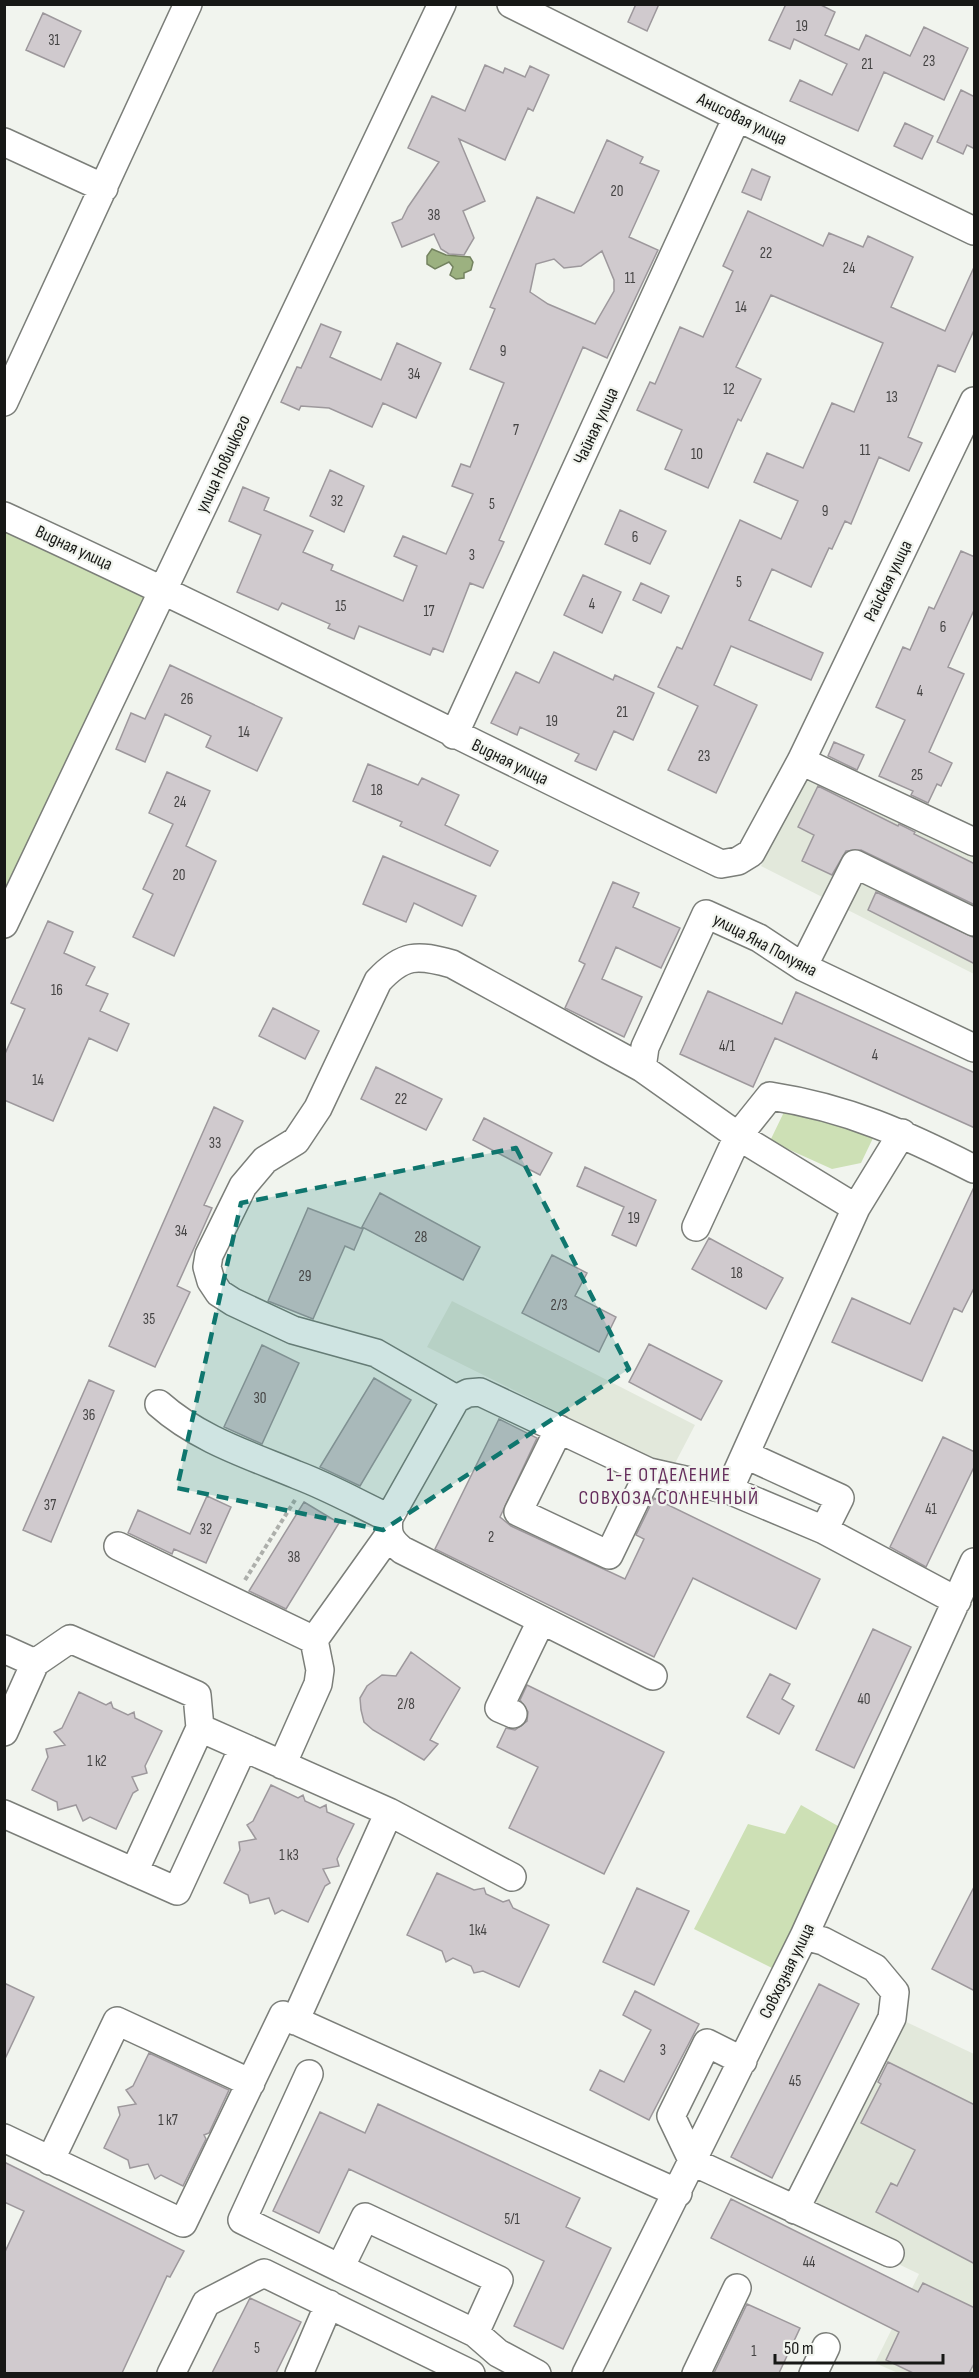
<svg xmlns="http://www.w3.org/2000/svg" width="979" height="2378" viewBox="0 0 979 2378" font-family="'Sofia Sans Condensed',sans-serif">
	<rect width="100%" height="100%" fill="#f1f4ee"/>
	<!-- built -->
	<path fill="#e2e8db" d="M 805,777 L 974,856 L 974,974 L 761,866 Z
		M 452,1301 L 695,1425 L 672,1469 L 427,1347 Z
		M 900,2019 L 974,2054 L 974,2373 L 898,2373 L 875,2363 L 919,2274 L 801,2217 Z"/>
	<!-- green -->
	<path fill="#cde0b5" d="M 5,530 L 147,598 L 5,903 Z
		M 813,1110 L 874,1136 L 861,1163 L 832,1169 L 770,1141 L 784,1112 Z
		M 801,1805 L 845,1830 L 772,1968 L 694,1929 L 748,1824 L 785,1834 Z"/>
	<!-- water -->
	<path fill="#9cb180" stroke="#748360" stroke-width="1.5" d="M 432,249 L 446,255 L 470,257 L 473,262 L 471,270 L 464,273 L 464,278 L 456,279 L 450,275 L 453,267 L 449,262 L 435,269 L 427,264 L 427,256 Z"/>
	<!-- building -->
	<path fill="#d0cace" stroke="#9d989c" stroke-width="1.5" fill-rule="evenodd" d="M 636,4 L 659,4 L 647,31 L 628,22 Z
		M 786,4 L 819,4 L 835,12 L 825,35 L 859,50 L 866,35 L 910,56 L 924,27 L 968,48 L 944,100 L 884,72 L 858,131 L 790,101 L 800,80 L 832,95 L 847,64 L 794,39 L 790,49 L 769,40 Z
		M 43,13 L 81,31 L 64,67 L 26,50 Z
		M 485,65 L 503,73 L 505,68 L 525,77 L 530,66 L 549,75 L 533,111 L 528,108 L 505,160 L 459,139 L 485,201 L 463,211 L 474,238 L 464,255 L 449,254 L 441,249 L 434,234 L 402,247 L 392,223 L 402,219 L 408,207 L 439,162 L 408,148 L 432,96 L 465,111 Z
		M 961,90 L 975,97 L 975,149 L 967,145 L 963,154 L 937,142 Z
		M 905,123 L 933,136 L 922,159 L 894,146 Z
		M 607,140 L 643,157 L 640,163 L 659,171 L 629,237 L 658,250 L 607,358 L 583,347 L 499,540 L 504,542 L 483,588 L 470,583 L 443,652 L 433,648 L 430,655 L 359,626 L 354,639 L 328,628 L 330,624 L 282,603 L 278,610 L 237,592 L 261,535 L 229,521 L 243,487 L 269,498 L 264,510 L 313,531 L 303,552 L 333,565 L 331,570 L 403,601 L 417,566 L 394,556 L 403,536 L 446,554 L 473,494 L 452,486 L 461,464 L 470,467 L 504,383 L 470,369 L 495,309 L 490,307 L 537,197 L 574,213 ZM 602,251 L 614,280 L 614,291 L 595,324 L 548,304 L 530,292 L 536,264 L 554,259 L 564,268 L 581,266 Z
		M 752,169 L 770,177 L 761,200 L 742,192 Z
		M 748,211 L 823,246 L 829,233 L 863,247 L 868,236 L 913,257 L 891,307 L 945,331 L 975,265 L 975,328 L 955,372 L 938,365 L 908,437 L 922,443 L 909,471 L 879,457 L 851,524 L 845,521 L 832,549 L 829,548 L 811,587 L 772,569 L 749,620 L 823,653 L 811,680 L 731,646 L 714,685 L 757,705 L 716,793 L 668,770 L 698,706 L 658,687 L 677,647 L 682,649 L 740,520 L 781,539 L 798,501 L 754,482 L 767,453 L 803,468 L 832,403 L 854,412 L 883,343 L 771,295 L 736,367 L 761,379 L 741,421 L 738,419 L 708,488 L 665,469 L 682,430 L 637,410 L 650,382 L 655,384 L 680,327 L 703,337 L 733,271 L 723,266 Z
		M 321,324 L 341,332 L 330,357 L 381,380 L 397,343 L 441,363 L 416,418 L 383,403 L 372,427 L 329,408 L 301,406 L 299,410 L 281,402 L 297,367 L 301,368 Z
		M 330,470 L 364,486 L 344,532 L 310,516 Z
		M 620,510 L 666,531 L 650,564 L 605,544 Z
		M 961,551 L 975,557 L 975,608 L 948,667 L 964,674 L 929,752 L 952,763 L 941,786 L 937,784 L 928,803 L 911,795 L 913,791 L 879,776 L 905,720 L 876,707 L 903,647 L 910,650 L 929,607 L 934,609 Z
		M 583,575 L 621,592 L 602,633 L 564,615 Z
		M 641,583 L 669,596 L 661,613 L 633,600 Z
		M 554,652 L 613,680 L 615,675 L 654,693 L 633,740 L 614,731 L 596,770 L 575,761 L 579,754 L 520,727 L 517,735 L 491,723 L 516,672 L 539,683 Z
		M 170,665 L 282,718 L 257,771 L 206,747 L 211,736 L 165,714 L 145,762 L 116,749 L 131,713 L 145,719 Z
		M 834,742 L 864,755 L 857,770 L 828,756 Z
		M 368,764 L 418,785 L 422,778 L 459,795 L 445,825 L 498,851 L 490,866 L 400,826 L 402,822 L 353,801 Z
		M 167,772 L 210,791 L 186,846 L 216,861 L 174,956 L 133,937 L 153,894 L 143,889 L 173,824 L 149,813 Z
		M 818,786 L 898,826 L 899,824 L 915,832 L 914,834 L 975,864 L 975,905 L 861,850 L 846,851 L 832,875 L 802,861 L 814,835 L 798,827 Z
		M 383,856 L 476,896 L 462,926 L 414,903 L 406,922 L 363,904 Z
		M 613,882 L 639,893 L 633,907 L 680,928 L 661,968 L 616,947 L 602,979 L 642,997 L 624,1037 L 565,1008 L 585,964 L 579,961 Z
		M 876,892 L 975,938 L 975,964 L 868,910 Z
		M 48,921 L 73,932 L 64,953 L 95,967 L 86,985 L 108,994 L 100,1011 L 129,1024 L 117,1051 L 89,1038 L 53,1121 L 4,1100 L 4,1056 L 25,1009 L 11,1003 Z
		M 708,991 L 782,1024 L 796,992 L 975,1073 L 975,1128 L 775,1038 L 753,1087 L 680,1054 Z
		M 273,1008 L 319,1031 L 305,1059 L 259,1036 Z
		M 376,1067 L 442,1099 L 426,1130 L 361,1099 Z
		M 214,1107 L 243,1121 L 204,1205 L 212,1208 L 177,1286 L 190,1292 L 155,1367 L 109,1346 Z
		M 484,1118 L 552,1153 L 540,1175 L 473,1140 Z
		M 585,1167 L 656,1200 L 636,1246 L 612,1235 L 624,1207 L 577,1186 Z
		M 975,1185 L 975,1286 L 962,1312 L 954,1308 L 922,1381 L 832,1342 L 852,1298 L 910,1324 Z
		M 380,1193 L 480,1247 L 463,1280 L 362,1227 Z
		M 308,1208 L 363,1229 L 354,1250 L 345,1246 L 313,1319 L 268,1301 Z
		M 709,1238 L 783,1278 L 766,1309 L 692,1269 Z
		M 552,1255 L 587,1273 L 575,1296 L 616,1317 L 599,1352 L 522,1313 Z
		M 649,1344 L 722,1381 L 701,1420 L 629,1382 Z
		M 262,1345 L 299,1363 L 262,1444 L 224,1427 Z
		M 374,1378 L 411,1400 L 360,1486 L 320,1467 Z
		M 89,1380 L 114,1391 L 51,1542 L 23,1530 Z
		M 499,1419 L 537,1438 L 500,1517 L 511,1526 L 625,1579 L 644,1539 L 636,1535 L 654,1498 L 820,1579 L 796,1629 L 693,1578 L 654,1657 L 435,1549 Z
		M 943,1437 L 975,1452 L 975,1465 L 926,1567 L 890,1547 Z
		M 207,1496 L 231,1507 L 206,1563 L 174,1549 L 172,1554 L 128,1533 L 138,1510 L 190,1534 Z
		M 304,1502 L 339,1523 L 286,1609 L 249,1591 Z
		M 873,1629 L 911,1647 L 854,1768 L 816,1750 Z
		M 411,1652 L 460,1688 L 430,1740 L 438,1744 L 424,1760 L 373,1730 L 364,1722 L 361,1710 L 360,1698 L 367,1686 L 382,1675 L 396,1676 Z
		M 770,1674 L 790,1684 L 782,1699 L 794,1706 L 779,1734 L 747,1717 Z
		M 527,1685 L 664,1752 L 604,1874 L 509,1828 L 538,1767 L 497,1747 L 506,1728 L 515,1730 L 527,1721 L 528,1712 L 520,1700 Z
		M 79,1692 L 106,1705 L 111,1702 L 113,1708 L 128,1715 L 134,1712 L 135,1718 L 162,1731 L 145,1766 L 147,1773 L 132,1777 L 138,1790 L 133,1793 L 116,1829 L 90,1817 L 83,1821 L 76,1805 L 58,1810 L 57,1802 L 32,1790 L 48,1757 L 46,1749 L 65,1745 L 54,1732 L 62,1728 Z
		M 271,1785 L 298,1798 L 303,1795 L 305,1801 L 320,1808 L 326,1805 L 327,1812 L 354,1824 L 337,1859 L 339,1866 L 323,1869 L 330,1883 L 325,1886 L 308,1922 L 282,1910 L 275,1914 L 269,1898 L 250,1903 L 248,1895 L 224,1883 L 240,1850 L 239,1842 L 256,1839 L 247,1825 L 253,1821 Z
		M 437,1873 L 474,1890 L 484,1888 L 486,1894 L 503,1902 L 509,1900 L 513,1908 L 549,1925 L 519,1987 L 483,1971 L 474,1973 L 471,1966 L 453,1958 L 446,1962 L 442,1951 L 407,1935 Z
		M 975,1885 L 975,1991 L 932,1969 Z
		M 637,1888 L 689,1911 L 654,1985 L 603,1962 Z
		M 4,1983 L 34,1997 L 4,2061 Z
		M 819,1984 L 859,2004 L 772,2178 L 731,2157 Z
		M 635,1991 L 699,2024 L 649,2120 L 590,2090 L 600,2070 L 624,2082 L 651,2030 L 623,2015 Z
		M 149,2053 L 229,2090 L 209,2133 L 204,2135 L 206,2139 L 183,2186 L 161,2175 L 155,2179 L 148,2164 L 130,2168 L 128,2160 L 104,2148 L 120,2115 L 118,2107 L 136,2104 L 126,2090 L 133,2086 Z
		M 888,2062 L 975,2105 L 975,2264 L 876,2212 L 891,2183 L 897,2186 L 915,2150 L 861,2123 L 881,2084 L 878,2082 Z
		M 378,2104 L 580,2198 L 566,2227 L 611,2248 L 563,2349 L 514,2326 L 544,2261 L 349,2169 L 319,2233 L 273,2211 L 320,2112 L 365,2133 Z
		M 4,2162 L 184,2251 L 170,2277 L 167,2276 L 122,2373 L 4,2373 L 4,2254 L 24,2211 L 4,2202 Z
		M 731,2199 L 918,2292 L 923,2283 L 975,2308 L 975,2362 L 969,2373 L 913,2373 L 886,2360 L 899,2332 L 711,2238 Z
		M 250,2298 L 301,2322 L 276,2373 L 212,2373 Z
		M 747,2304 L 800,2328 L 779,2373 L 714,2373 Z"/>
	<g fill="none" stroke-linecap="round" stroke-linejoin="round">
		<defs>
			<path id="minor" d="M 511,4 L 737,117 L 974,231
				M 4,142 L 104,188
				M 4,402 L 188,4
				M 4,516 C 246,627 482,749 721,864 L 738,861 L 751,853 L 801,761 L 974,401
				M 454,735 L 737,117
				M 801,761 L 974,842
				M 4,924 L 442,4
				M 803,967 L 855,864 L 974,922
				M 642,1068 L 645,1047 L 706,914 L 759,938 L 803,967 L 974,1048
				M 696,1227 L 738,1136 L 856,1208
				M 456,1399 L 376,1353 L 293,1330 L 233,1302 L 219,1293 L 211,1281 L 207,1267 L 209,1255 L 243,1186 L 265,1160 L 296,1141 L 318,1108 L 378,981 C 403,954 417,954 452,964 L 642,1068 L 738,1136 L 770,1096 C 848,1108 905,1134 974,1169
				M 159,1404 C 198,1439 249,1455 297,1475 C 329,1487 359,1504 389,1518
				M 559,1429 L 518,1512 L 609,1555 L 649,1472
				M 746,1455 L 840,1498 L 824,1530
				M 729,1490 L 856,1208 L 902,1133
				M 118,1546 L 314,1640
				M 4,1649 L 35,1663 L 70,1639 L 197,1695 L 200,1728 L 389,1812 L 295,2021
				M 653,1676 L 402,1550 C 390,1540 387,1534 389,1518 L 456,1399 L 468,1393 L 480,1392 L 649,1472 L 729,1490 L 824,1530 L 957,1601
				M 513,1714 L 499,1708 L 541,1621
				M 4,1732 L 35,1663
				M 282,1765 L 318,1684 L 320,1670 L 314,1640 L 389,1535
				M 389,1812 L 512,1877
				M 4,1814 L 177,1891 L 243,1748
				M 134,1872 L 200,1728
				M 743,2061 L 707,2043 L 671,2116 L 693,2162 L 890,2253
				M 309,2074 L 242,2220 L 340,2268 L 365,2217 L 499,2280 L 475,2333 L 498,2353 L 537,2374
				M 4,2138 L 183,2223 L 283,2015 L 678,2193
				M 50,2161 L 117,2021 L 251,2083
				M 795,2210 L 892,2018 L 895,1992 L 875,1968 L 823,1941 L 804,1936
				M 340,2268 L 475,2333
				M 171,2374 L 206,2303 L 264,2273 L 471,2374
				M 299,2374 L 329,2304
				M 586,2374 L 804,1936 L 974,1562
				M 696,2374 L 737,2288
				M 813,2374 L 826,2347"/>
		</defs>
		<!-- minor casing -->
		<use href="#minor" stroke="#7b7e79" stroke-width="30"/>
		<!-- path -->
		<path stroke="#adafab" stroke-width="4" stroke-dasharray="4.5 3" stroke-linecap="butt" d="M 245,1580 L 295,1500"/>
		<!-- minor -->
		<use href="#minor" stroke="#fff" stroke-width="27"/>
	</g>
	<!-- marked area -->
	<path fill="#0f766e" fill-opacity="0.2" stroke="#0f766e" stroke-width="4.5" stroke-dasharray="12 8" stroke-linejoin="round" d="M 516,1148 L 629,1369 L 383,1530 L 177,1488 L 241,1203 Z"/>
	<g text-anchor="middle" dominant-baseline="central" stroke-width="4.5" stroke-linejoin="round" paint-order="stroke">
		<!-- number labels -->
		<g font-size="15" fill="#454444">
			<text x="802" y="26">19</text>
			<text x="54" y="40">31</text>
			<text x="929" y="61">23</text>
			<text x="867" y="64">21</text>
			<text x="617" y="191">20</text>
			<text x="434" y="215">38</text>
			<text x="766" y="253">22</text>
			<text x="849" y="268">24</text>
			<text x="630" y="278">11</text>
			<text x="741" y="307">14</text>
			<text x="503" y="351">9</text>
			<text x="414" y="374">34</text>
			<text x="729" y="389">12</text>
			<text x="892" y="397">13</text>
			<text x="516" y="430">7</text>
			<text x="865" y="450">11</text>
			<text x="697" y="454">10</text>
			<text x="337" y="501">32</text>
			<text x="492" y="504">5</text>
			<text x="825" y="511">9</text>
			<text x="635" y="537">6</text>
			<text x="472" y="555">3</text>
			<text x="739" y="582">5</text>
			<text x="592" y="604">4</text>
			<text x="341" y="606">15</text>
			<text x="429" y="611">17</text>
			<text x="943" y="627">6</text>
			<text x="920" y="691">4</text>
			<text x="187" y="699">26</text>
			<text x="622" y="712">21</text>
			<text x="552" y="721">19</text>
			<text x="244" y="732">14</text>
			<text x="704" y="756">23</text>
			<text x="917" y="775">25</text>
			<text x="377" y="790">18</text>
			<text x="180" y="802">24</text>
			<text x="179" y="875">20</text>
			<text x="57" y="990">16</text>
			<text x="727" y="1046">4/1</text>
			<text x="875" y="1055">4</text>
			<text x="38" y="1080">14</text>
			<text x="401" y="1099">22</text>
			<text x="215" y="1143">33</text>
			<text x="634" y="1218">19</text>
			<text x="181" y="1231">34</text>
			<text x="421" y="1237">28</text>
			<text x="737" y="1273">18</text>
			<text x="305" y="1276">29</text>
			<text x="559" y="1305">2/3</text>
			<text x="149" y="1319">35</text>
			<text x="260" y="1398">30</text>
			<text x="89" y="1415">36</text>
			<text x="50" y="1505">37</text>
			<text x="931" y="1509">41</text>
			<text x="206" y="1529">32</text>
			<text x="491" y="1537">2</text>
			<text x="294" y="1557">38</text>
			<text x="864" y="1699">40</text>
			<text x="406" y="1704">2/8</text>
			<text x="97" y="1761">1 к2</text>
			<text x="289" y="1855">1 к3</text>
			<text x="478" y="1930">1к4</text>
			<text x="663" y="2050">3</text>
			<text x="795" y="2081">45</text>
			<text x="168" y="2120">1 к7</text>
			<text x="512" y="2219">5/1</text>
			<text x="809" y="2262">44</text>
			<text x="257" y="2348">5</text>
			<text x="754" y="2351">1</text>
		</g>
		<!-- street labels -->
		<g font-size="18" fill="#171816" stroke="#f1f4ee">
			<text transform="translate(742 119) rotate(26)">Анисовая улица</text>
			<text transform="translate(596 426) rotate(-65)">Чайная улица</text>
			<text transform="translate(223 464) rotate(-65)">улица Новицкого</text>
			<text transform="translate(74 548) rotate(25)">Видная улица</text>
			<text transform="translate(888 581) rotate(-64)">Райская улица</text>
			<text transform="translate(510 762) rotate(26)">Видная улица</text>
			<text transform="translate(765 945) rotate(28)">улица Яна Полуяна</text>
			<text transform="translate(787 1971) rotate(-64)">Совхозная улица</text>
		</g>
		<!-- neighbourhood labels -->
		<g font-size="20" letter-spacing="1.5" fill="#652e5c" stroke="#f1f4ee">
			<text x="669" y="1475">1-Е ОТДЕЛЕНИЕ<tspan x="669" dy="23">СОВХОЗА СОЛНЕЧНЫЙ</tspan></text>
		</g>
	</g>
	<!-- border -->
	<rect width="979" height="2378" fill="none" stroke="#171816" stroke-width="12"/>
	<!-- scale -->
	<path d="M775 2354v9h168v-9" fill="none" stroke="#171816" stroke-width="3"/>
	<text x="784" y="2354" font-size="18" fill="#171816" stroke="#f1f4ee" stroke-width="4.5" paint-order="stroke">50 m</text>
</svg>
